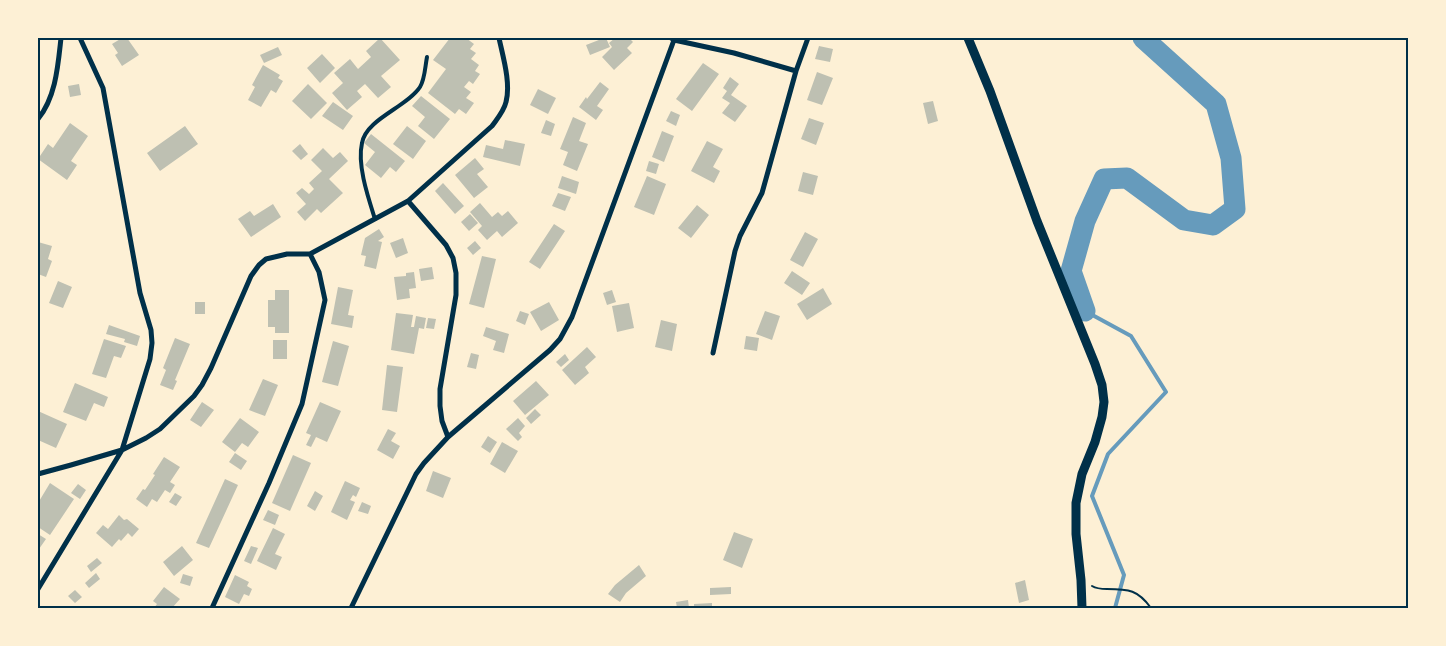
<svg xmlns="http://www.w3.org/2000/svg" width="1446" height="646" viewBox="0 0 1446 646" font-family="'Fira Sans Condensed',sans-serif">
	<rect width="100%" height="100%" fill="#fdf0d5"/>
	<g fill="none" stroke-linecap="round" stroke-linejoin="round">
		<!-- stream -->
		<path stroke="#669bbc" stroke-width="4" d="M 1085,311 L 1131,336 L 1166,392 L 1108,454 L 1092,496 L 1124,575 L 1115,608"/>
		<!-- river -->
		<path stroke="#669bbc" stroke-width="21" d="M 1085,311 L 1071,271 L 1085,221 L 1104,179 L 1127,178 L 1184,220 L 1213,225 L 1235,209 L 1231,158 L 1216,104 L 1143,38"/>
	</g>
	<!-- building -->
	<path fill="#bec0b2" d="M 122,38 L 127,38 L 139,55 L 122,66 L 115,55 L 118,53 L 112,44 Z
		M 380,38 L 400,60 L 381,76 L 391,87 L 378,98 L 365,84 L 357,91 L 362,97 L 347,110 L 332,93 L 343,83 L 334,73 L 350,59 L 358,69 L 371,57 L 366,51 Z
		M 450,38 L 466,38 L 474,44 L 470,49 L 476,53 L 471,59 L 479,65 L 475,71 L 480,74 L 473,84 L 469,81 L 464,87 L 471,92 L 466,98 L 474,103 L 466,114 L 459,109 L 455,114 L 428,93 L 446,69 L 433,60 Z
		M 604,38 L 606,38 L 610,47 L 590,55 L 586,45 Z
		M 615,38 L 629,38 L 633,42 L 627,48 L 632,53 L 614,70 L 602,57 L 612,47 L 609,43 Z
		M 819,46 L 833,49 L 830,62 L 815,59 Z
		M 278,47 L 282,55 L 264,63 L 260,55 Z
		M 322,54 L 335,68 L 320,83 L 307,68 Z
		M 703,63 L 719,74 L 692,111 L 676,99 Z
		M 263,65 L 280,75 L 278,78 L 283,81 L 276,93 L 271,90 L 261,107 L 248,100 L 255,87 L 252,85 Z
		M 817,72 L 833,78 L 822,105 L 807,100 Z
		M 730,77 L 739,84 L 731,95 L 747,106 L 735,122 L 722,113 L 730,103 L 722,98 L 727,91 L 723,88 Z
		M 600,82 L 609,89 L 597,106 L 603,110 L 596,120 L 579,107 L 586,97 L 587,99 Z
		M 79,84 L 81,95 L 70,97 L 68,86 Z
		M 308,84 L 327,103 L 311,119 L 292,101 Z
		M 538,89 L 556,98 L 548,114 L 530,105 Z
		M 421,96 L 450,119 L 434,139 L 418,126 L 425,117 L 412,106 Z
		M 933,101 L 938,121 L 928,124 L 923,103 Z
		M 333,102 L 353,116 L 343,130 L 322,116 Z
		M 671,111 L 680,115 L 676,126 L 666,121 Z
		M 573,117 L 586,123 L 579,141 L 588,144 L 577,171 L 563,165 L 568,152 L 560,149 Z
		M 809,118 L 824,123 L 816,145 L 801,139 Z
		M 546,120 L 555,124 L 551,136 L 541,133 Z
		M 70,123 L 88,136 L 71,161 L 77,165 L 67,180 L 38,159 L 48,144 L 53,148 Z
		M 185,126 L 198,144 L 160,171 L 147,153 Z
		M 407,126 L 426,141 L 413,159 L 393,144 Z
		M 662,131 L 674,136 L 664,162 L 652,157 Z
		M 371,134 L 405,161 L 396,172 L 390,167 L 381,178 L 365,165 L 375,152 L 364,143 Z
		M 505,140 L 525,144 L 520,166 L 483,157 L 486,145 L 503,149 Z
		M 707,141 L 723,149 L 713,167 L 720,171 L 714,183 L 691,171 Z
		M 300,144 L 308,154 L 301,160 L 292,151 Z
		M 323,148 L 333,158 L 340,152 L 348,161 L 329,179 L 343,193 L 321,213 L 317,209 L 305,221 L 297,212 L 306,204 L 296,193 L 302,188 L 309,194 L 314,189 L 309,183 L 322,171 L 311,160 Z
		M 475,158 L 484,169 L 477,174 L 488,187 L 474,198 L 455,175 Z
		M 649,161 L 659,164 L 656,174 L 646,171 Z
		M 803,172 L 818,176 L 813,195 L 798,191 Z
		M 562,176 L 579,182 L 576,194 L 558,188 Z
		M 647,176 L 666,184 L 654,215 L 634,207 Z
		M 443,183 L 464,206 L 455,214 L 435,191 Z
		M 558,193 L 571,197 L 565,211 L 552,206 Z
		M 480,203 L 492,217 L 498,212 L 502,216 L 508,211 L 518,223 L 502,237 L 497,231 L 487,240 L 478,230 L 482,226 L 470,212 Z
		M 273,204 L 281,217 L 251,237 L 238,219 L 250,211 L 254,216 Z
		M 697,205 L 709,215 L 691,238 L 678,228 Z
		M 470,214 L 478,223 L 469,231 L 461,222 Z
		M 554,224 L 565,231 L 540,269 L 529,262 Z
		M 379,229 L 384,237 L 378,241 L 382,242 L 376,269 L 364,266 L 366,256 L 361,255 L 365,238 Z
		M 805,232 L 818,239 L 803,267 L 790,260 Z
		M 403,238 L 408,253 L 396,258 L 390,243 Z
		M 475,241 L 481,248 L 473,255 L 467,248 Z
		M 38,242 L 52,246 L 48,259 L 52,261 L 46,277 L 38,274 Z
		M 482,256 L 496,259 L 484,308 L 469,304 Z
		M 432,267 L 434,279 L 421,281 L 419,269 Z
		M 792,271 L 810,283 L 802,295 L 784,283 Z
		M 414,272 L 416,288 L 409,289 L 410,298 L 397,300 L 394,277 L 406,276 L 406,273 Z
		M 58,281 L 72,287 L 63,308 L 49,303 Z
		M 338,287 L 353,290 L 348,315 L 354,316 L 352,328 L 331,324 Z
		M 823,288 L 832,304 L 807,320 L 797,304 Z
		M 275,290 L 289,290 L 289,333 L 275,333 L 275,327 L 268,327 L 268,300 L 275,300 Z
		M 612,290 L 616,302 L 607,305 L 603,293 Z
		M 195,302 L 205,302 L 205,314 L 195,314 Z
		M 549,302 L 559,320 L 541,331 L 530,312 Z
		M 629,303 L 634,328 L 617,332 L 612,306 Z
		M 520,311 L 529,314 L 525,325 L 516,321 Z
		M 765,311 L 780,316 L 772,340 L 756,334 Z
		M 396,313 L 413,315 L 411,327 L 414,327 L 416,316 L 426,318 L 424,329 L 419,328 L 414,354 L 391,350 Z
		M 428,318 L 436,319 L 434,329 L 426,328 Z
		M 661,320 L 677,324 L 672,351 L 655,347 Z
		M 109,325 L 140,336 L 137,346 L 124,342 L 125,339 L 106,334 Z
		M 486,327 L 509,334 L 504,353 L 493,350 L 496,341 L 483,336 Z
		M 746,336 L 759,338 L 757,351 L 744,349 Z
		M 175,338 L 190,344 L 175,380 L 177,381 L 173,390 L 160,385 L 166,370 L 163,368 Z
		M 104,339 L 126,346 L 121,358 L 114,356 L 106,378 L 92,374 Z
		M 273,340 L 287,340 L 287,359 L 273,359 Z
		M 333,341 L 349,346 L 338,386 L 322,382 Z
		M 587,347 L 596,357 L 585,367 L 589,373 L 575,385 L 562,370 Z
		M 471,353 L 479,355 L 476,369 L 467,367 Z
		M 565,354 L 569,360 L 561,367 L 556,362 Z
		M 387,365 L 403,367 L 397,412 L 382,410 Z
		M 263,379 L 278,385 L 265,416 L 249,410 Z
		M 536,381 L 549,395 L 525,415 L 513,401 Z
		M 75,383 L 108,397 L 104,407 L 94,403 L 86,421 L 63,412 Z
		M 202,402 L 214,410 L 201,427 L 190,420 Z
		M 320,402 L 341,411 L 327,442 L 316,437 L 311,447 L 306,445 L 311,435 L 306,433 Z
		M 535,409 L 541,415 L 531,424 L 526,418 Z
		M 38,411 L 67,424 L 56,448 L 38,440 Z
		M 240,418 L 259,432 L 248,447 L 242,443 L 235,452 L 222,442 Z
		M 518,418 L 525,426 L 519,433 L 522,437 L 518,441 L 506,429 Z
		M 388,429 L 396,433 L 391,441 L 400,446 L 393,459 L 377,450 Z
		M 488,436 L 497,442 L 490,453 L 481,447 Z
		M 502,442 L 518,451 L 505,473 L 490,464 Z
		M 235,453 L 247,461 L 241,470 L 229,462 Z
		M 293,455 L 311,463 L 290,511 L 272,503 Z
		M 164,457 L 180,467 L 170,482 L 175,485 L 170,493 L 165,490 L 157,502 L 152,499 L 147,507 L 136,499 L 143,489 L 145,490 L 155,475 L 153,474 Z
		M 433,471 L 451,478 L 443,498 L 426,491 Z
		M 225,479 L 238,485 L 209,548 L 196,543 Z
		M 345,481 L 360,488 L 356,497 L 353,495 L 350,500 L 355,502 L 347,520 L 331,512 Z
		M 50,483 L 74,499 L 50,535 L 38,527 L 38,503 Z
		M 78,484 L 86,490 L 80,499 L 71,493 Z
		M 315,491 L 323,496 L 315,511 L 307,506 Z
		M 175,493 L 182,497 L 176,506 L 169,502 Z
		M 362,502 L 371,506 L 368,514 L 358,511 Z
		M 268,510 L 279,515 L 275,525 L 263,520 Z
		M 119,515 L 124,520 L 127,519 L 139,529 L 132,537 L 128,533 L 121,541 L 119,539 L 112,547 L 96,533 L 103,525 L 108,529 Z
		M 273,528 L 285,534 L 275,554 L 282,557 L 276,570 L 257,561 Z
		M 734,532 L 753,539 L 742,568 L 723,560 Z
		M 38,534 L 46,539 L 39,549 L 38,547 Z
		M 182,546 L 193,560 L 174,576 L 163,562 Z
		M 251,546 L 258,548 L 251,564 L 244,561 Z
		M 97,558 L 102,563 L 91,572 L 87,566 Z
		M 639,565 L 646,576 L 626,593 L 620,602 L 608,594 L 615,585 Z
		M 96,573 L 100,579 L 89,588 L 85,583 Z
		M 183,574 L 193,577 L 190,586 L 180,583 Z
		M 235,575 L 249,582 L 247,586 L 252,589 L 249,596 L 244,594 L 239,604 L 225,597 Z
		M 1025,580 L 1029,600 L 1019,603 L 1015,583 Z
		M 164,587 L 180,599 L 172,608 L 154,608 L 157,604 L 153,601 Z
		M 731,587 L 731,594 L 710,595 L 710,588 Z
		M 75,590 L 82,597 L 75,603 L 68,596 Z
		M 688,600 L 689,608 L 677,608 L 676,602 Z
		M 712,603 L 712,608 L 694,608 L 694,604 Z"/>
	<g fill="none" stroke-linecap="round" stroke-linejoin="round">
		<!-- path -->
		<path stroke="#003049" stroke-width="2" d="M 1092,586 C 1097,589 1101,589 1107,589 C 1129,589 1138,590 1151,608"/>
		<!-- service -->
		<path stroke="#003049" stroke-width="4" d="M 375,219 C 368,197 357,165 362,143 C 366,119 407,107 420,87 C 425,79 425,67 427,57"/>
		<!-- minor -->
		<path stroke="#003049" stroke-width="5" d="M 671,38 L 674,40 L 734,53 L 796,71
			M 38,119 C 56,97 58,65 61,38
			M 713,353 L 735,251 L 740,236 L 762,193 L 796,71 L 808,38
			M 448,437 L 550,350 L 560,339 L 572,317 L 674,40
			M 38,474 L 71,465 L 122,450 L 150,359 L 152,343 L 151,330 L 140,293 L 103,88 L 80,38
			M 38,589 L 122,450 L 146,438 L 160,429 L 194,396 L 202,385 L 211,368 L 251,276 L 259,265 L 266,259 L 287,254 L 310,254 L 408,201 L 492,126 C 497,119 504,111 506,102 C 511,83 503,57 499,38
			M 212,608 L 269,483 L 302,404 L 325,300 L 319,272 L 310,254
			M 351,608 L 416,474 L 424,463 L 448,437 L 442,421 L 440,406 L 440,389 L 456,295 L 456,273 L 453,258 L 446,245 L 408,201"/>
		<!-- tertiary -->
		<path stroke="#003049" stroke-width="9" d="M 968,38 L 990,91 L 1037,221 L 1095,364 L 1102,385 L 1104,402 L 1102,417 L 1095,442 L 1082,474 L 1076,503 L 1076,534 L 1081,580 L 1082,608"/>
	</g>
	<!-- border -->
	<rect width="1446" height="646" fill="none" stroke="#fdf0d5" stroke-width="78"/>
	<rect x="39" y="39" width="1368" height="568" fill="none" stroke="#003049" stroke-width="2"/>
</svg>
